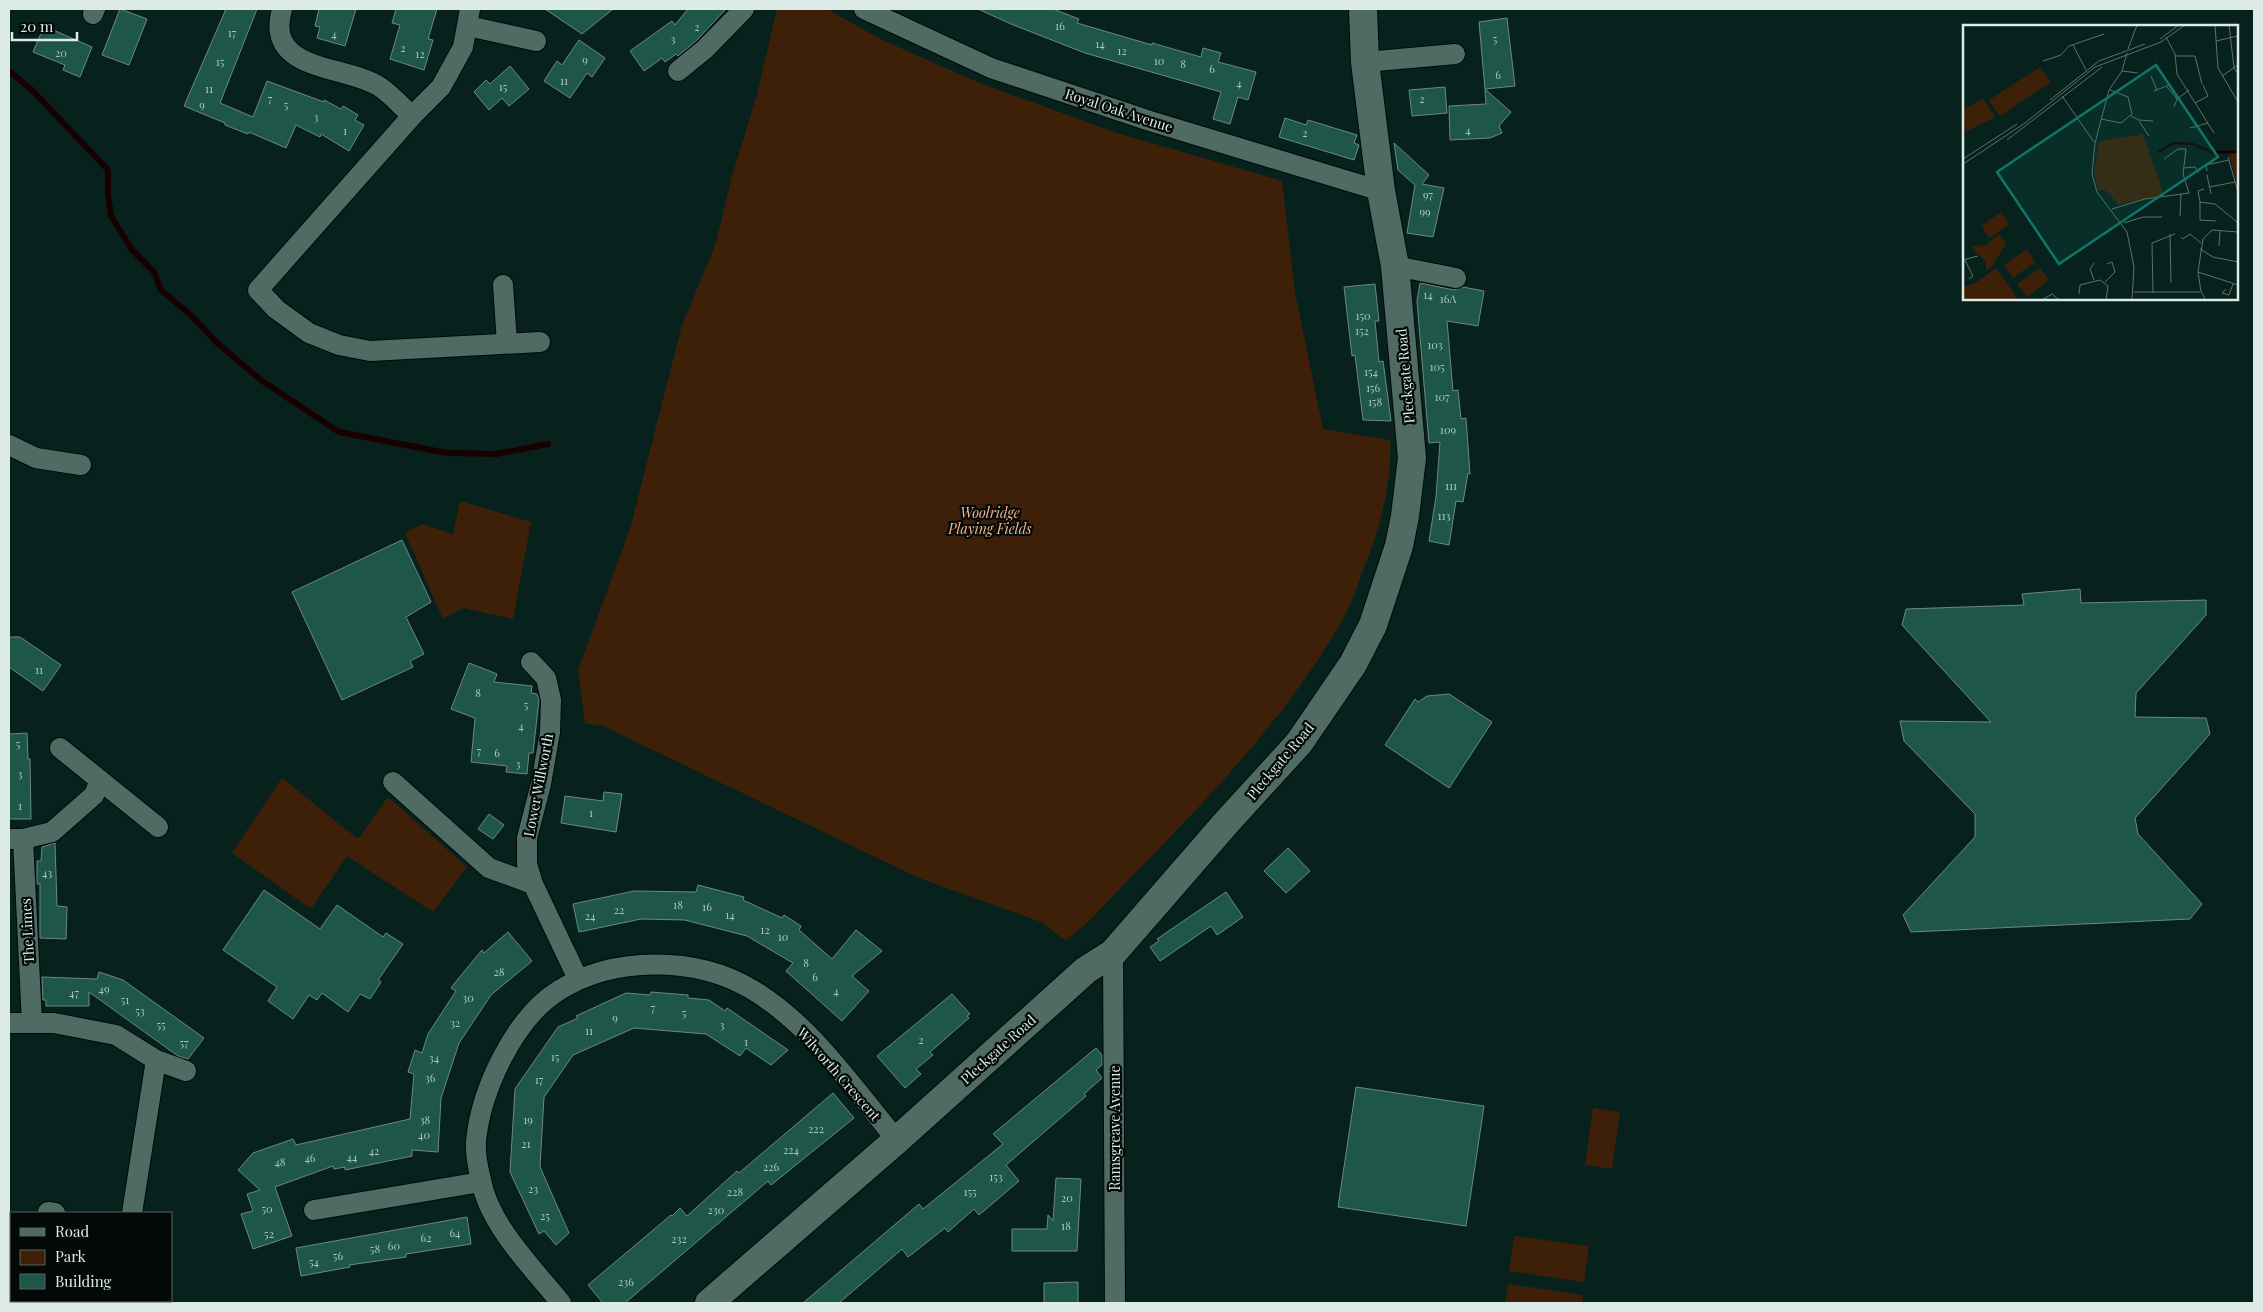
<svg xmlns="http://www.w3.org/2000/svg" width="2263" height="1312" viewBox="0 0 2263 1312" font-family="'Playfair Display',serif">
	<rect width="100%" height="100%" fill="#07221c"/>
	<!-- green -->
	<path fill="#3e2009" d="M 777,9 L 827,9 L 882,40 L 982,84 L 1117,133 L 1282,181 L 1295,292 L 1323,429 L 1390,440 C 1392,483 1381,525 1365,565 C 1359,580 1354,597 1347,611 C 1284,729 1179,826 1088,922 L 1066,941 L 1041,922 L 919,878 L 603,726 L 585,723 L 578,670 L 630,529 L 682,325 L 715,246 L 732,176 L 756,98 Z
		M 460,501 L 531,522 L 513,619 L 463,608 L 443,619 L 405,533 L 422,524 L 453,534 Z
		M 282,778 L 358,839 L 388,797 L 467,867 L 433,912 L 347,856 L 311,909 L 232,853 Z
		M 1593,1108 L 1620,1112 L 1612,1169 L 1585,1165 Z
		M 1514,1236 L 1589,1246 L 1584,1282 L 1509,1271 Z
		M 1508,1284 L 1583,1295 L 1582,1303 L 1505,1303 Z"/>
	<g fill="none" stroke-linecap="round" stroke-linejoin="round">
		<!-- stream -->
		<path stroke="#190000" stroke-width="6" d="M 9,71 L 32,90 L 108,170 L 108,195 L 111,216 L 132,250 L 154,272 L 161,290 L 192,316 L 217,343 L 261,380 L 339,432 L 447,453 L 496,454 L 548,444"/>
	</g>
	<!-- building -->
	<path fill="#1e564a" stroke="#6d8981" d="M 120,9 L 147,19 L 129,65 L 102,55 Z
		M 226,9 L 257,9 L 220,103 L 253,117 L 267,81 L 324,102 L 324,100 L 341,109 L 343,106 L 358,115 L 355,120 L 364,125 L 349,151 L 321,134 L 320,137 L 296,125 L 286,148 L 249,132 L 248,134 L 225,125 L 225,123 L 184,106 Z
		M 319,9 L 356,9 L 345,46 L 317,38 L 320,27 L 315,26 Z
		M 396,9 L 437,9 L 428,39 L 433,40 L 424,70 L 390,59 L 400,25 L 392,23 Z
		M 545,9 L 613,9 L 582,34 Z
		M 688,9 L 726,9 L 697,40 L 678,56 L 676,54 L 665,62 L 662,58 L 644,71 L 630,51 L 672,21 L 675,25 Z
		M 978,9 L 1053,9 L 1079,19 L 1077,23 L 1152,45 L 1152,43 L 1201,57 L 1203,48 L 1221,53 L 1218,62 L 1256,72 L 1248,100 L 1238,97 L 1230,124 L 1213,119 L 1221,92 L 1085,53 L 1011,24 Z
		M 1507,18 L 1515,86 L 1485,89 L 1479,22 Z
		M 44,26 L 92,47 L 80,77 L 63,70 L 65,65 L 33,52 Z
		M 579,40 L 605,58 L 592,77 L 587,73 L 570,98 L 544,81 L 557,61 L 562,65 Z
		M 510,66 L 529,89 L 509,106 L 502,98 L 489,110 L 474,92 L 486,80 L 490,84 Z
		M 1445,87 L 1447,113 L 1412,116 L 1409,90 Z
		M 1485,89 L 1511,112 L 1499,126 L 1502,133 L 1490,138 L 1450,140 L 1449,106 L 1486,104 Z
		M 1285,118 L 1306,125 L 1308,120 L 1357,135 L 1354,143 L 1359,145 L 1354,160 L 1279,137 Z
		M 1394,143 L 1429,175 L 1422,184 L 1444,188 L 1433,237 L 1407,233 L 1415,185 L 1398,170 Z
		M 1420,283 L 1454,290 L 1463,287 L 1484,291 L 1478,326 L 1447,321 L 1453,391 L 1458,390 L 1461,419 L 1466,418 L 1470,474 L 1468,473 L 1463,502 L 1456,501 L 1449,545 L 1429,541 L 1436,497 L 1440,442 L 1429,443 L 1417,301 Z
		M 1375,284 L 1379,321 L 1375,321 L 1379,362 L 1383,361 L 1391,421 L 1363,420 L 1355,355 L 1352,356 L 1344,287 Z
		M 402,540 L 431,602 L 406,617 L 424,654 L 410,661 L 413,667 L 342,700 L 292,592 Z
		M 2080,589 L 2081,603 L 2206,600 L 2206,615 L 2136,693 L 2135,717 L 2206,718 L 2210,734 L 2135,818 L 2138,834 L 2202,904 L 2190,919 L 1911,932 L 1903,915 L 1975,837 L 1975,814 L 1904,741 L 1900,721 L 1991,722 L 1902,625 L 1906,609 L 2024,605 L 2022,594 Z
		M 9,637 L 20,637 L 61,665 L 43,691 L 9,667 Z
		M 469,663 L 497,674 L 494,682 L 532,686 L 531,693 L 537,694 L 539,700 L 533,753 L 529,753 L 527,774 L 506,772 L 507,766 L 471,762 L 475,718 L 451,709 Z
		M 1449,694 L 1492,722 L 1449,788 L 1385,745 L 1415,699 L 1418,702 L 1427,696 Z
		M 27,733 L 28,759 L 30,759 L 31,819 L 9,819 L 9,734 Z
		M 604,792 L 622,794 L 616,832 L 561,823 L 565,796 L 603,801 Z
		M 489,814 L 504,825 L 493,839 L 478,829 Z
		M 55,843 L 57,906 L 67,907 L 66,939 L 40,938 L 40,884 L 37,884 L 37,861 L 41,861 L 42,847 Z
		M 1288,848 L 1310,871 L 1286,893 L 1264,871 Z
		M 698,885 L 744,897 L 743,900 L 782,918 L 784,915 L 801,926 L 799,930 L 832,959 L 856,930 L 882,951 L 852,976 L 869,991 L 842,1021 L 786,971 L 793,963 L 747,936 L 685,920 L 641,919 L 579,932 L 573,904 L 634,891 L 696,892 Z
		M 264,890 L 320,929 L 337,905 L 383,937 L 386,933 L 403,944 L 378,980 L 381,982 L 370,999 L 360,994 L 348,1012 L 322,993 L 317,1000 L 309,995 L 293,1019 L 268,1001 L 277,987 L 223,950 Z
		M 1226,892 L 1243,917 L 1217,935 L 1211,926 L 1160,961 L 1150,947 L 1159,941 L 1157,939 Z
		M 508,932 L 532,961 L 491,995 L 459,1043 L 441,1098 L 438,1152 L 412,1150 L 412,1156 L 345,1170 L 345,1167 L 334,1169 L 333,1166 L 275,1187 L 292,1236 L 253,1249 L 241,1214 L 253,1211 L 247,1194 L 260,1190 L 238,1170 L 253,1153 L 293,1139 L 296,1145 L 410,1119 L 414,1074 L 408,1072 L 415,1050 L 422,1053 L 428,1034 L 456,991 L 451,988 L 458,979 L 482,950 L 484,953 Z
		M 99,972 L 123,980 L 204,1038 L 188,1059 L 178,1056 L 89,992 L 89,1006 L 46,1006 L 46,1000 L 43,1000 L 42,977 L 97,979 Z
		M 651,992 L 688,995 L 688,998 L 709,1000 L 725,1011 L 727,1008 L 788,1050 L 771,1065 L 746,1048 L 740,1056 L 706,1034 L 634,1028 L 573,1055 L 544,1097 L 540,1167 L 569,1233 L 556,1245 L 544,1231 L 539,1234 L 510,1172 L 515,1089 L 558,1027 L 578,1018 L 576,1016 L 626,993 L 650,995 Z
		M 952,994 L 970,1014 L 967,1016 L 969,1018 L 930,1052 L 933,1055 L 916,1069 L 921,1074 L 905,1088 L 877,1056 Z
		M 1096,1048 L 1102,1055 L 1102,1065 L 1096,1070 L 1102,1078 L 1084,1094 L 1086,1096 L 1006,1165 L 1019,1181 L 979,1215 L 974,1209 L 948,1232 L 945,1228 L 908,1257 L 902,1249 L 839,1303 L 803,1303 L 919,1204 L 923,1209 L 1003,1144 L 993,1134 Z
		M 1356,1087 L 1484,1106 L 1466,1226 L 1338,1207 Z
		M 833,1093 L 854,1118 L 771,1185 L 768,1181 L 625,1303 L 603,1303 L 588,1285 L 671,1215 L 672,1216 L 680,1208 L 687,1216 L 737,1171 L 739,1173 Z
		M 1056,1178 L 1081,1179 L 1077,1251 L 1012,1251 L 1012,1229 L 1047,1229 L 1048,1215 L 1053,1221 Z
		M 467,1217 L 471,1244 L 406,1254 L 406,1257 L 349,1265 L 350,1267 L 301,1276 L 296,1248 Z
		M 1078,1282 L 1078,1303 L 1044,1303 L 1044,1283 Z"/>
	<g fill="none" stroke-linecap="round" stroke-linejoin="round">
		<defs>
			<path id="minor" d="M 282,9 C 264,73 345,64 380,87 C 392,95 402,107 412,116
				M 470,9 L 463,47 L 441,87 L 412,116 L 258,290 L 276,309 L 309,333 L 339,345 L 370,351 L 540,342
				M 864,9 L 991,68 L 1150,121 L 1381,191
				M 93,14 L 95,9
				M 468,26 L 536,41
				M 1365,62 L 1455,54
				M 678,71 L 705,49 L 744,9
				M 1395,266 L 1456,278
				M 503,285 L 507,343
				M 9,445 L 36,458 L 81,465
				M 531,662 L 546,678 L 551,700 L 550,732 L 541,784 L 527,838 L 527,864 L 533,884
				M 60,748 L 158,827
				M 393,782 L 489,868 L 533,884 L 578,979
				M 9,839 L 23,839 L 52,832 L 94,795 L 100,780
				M 23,839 L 32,1023
				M 1113,953 L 1115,1303
				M 9,1023 L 54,1023 L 116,1035 L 156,1060 L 186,1071
				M 314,1210 L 481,1182
				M 48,1212 L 55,1213
				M 132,1213 L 156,1060
				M 561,1303 C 533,1268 489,1225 481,1180 C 478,1168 475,1153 476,1141 C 481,1090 514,1019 558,991 C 613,956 695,956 751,989 C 811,1024 853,1088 897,1140"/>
			<path id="secondary" d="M 709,1303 L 897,1140 L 1086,970 L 1113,953 L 1226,823 L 1299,743 L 1353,664 L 1373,625 L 1399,546 L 1405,516 L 1412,458 L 1395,266 L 1381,191 L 1365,62 L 1363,9"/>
		</defs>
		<!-- minor casing -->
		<use href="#minor" stroke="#000b07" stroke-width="22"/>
		<!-- secondary casing -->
		<use href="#secondary" stroke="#000b07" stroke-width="30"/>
		<!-- minor -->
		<use href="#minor" stroke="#506b63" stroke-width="20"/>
		<!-- secondary -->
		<use href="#secondary" stroke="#506b63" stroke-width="28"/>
	</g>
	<g text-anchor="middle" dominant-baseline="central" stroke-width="4.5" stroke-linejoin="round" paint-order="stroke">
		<!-- number labels -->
		<g font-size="11" fill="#acc6bf">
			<text x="1060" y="25">16</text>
			<text x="697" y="26">2</text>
			<text x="232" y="32">17</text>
			<text x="334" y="33">4</text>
			<text x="673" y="38">3</text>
			<text x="1495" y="38">5</text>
			<text x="1100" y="43">14</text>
			<text x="403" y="47">2</text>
			<text x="1122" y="50">12</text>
			<text x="61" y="52">20</text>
			<text x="420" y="53">12</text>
			<text x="585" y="59">9</text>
			<text x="1159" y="60">10</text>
			<text x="220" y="61">15</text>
			<text x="1183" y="63">8</text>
			<text x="1212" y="68">6</text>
			<text x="1498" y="74">6</text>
			<text x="564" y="80">11</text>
			<text x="1239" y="82">4</text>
			<text x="503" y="86">15</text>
			<text x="209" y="88">11</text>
			<text x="270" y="98">7</text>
			<text x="1422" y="98">2</text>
			<text x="202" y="104">9</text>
			<text x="286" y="104">5</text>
			<text x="316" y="116">3</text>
			<text x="1468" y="129">4</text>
			<text x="345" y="130">1</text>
			<text x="1305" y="132">2</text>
			<text x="1428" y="194">97</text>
			<text x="1425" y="211">99</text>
			<text x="1428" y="294">14</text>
			<text x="1448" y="298">16A</text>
			<text x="1363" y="315">150</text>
			<text x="1362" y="330">152</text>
			<text x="1435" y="344">103</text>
			<text x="1437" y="366">105</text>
			<text x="1371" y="371">154</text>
			<text x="1373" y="387">156</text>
			<text x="1442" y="396">107</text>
			<text x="1375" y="401">158</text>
			<text x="1448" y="429">109</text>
			<text x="1451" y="485">111</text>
			<text x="1444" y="515">113</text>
			<text x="39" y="669">11</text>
			<text x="478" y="692">8</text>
			<text x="526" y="704">5</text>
			<text x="521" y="725">4</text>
			<text x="18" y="743">5</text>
			<text x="479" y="750">7</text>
			<text x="497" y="752">6</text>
			<text x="518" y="763">3</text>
			<text x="20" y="773">3</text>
			<text x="20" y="805">1</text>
			<text x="591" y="812">1</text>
			<text x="47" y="872">43</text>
			<text x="678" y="904">18</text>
			<text x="707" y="906">16</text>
			<text x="619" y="909">22</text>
			<text x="730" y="914">14</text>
			<text x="590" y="915">24</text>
			<text x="765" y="929">12</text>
			<text x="783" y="936">10</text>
			<text x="806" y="962">8</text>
			<text x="499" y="971">28</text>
			<text x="815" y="976">6</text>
			<text x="104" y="988">49</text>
			<text x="836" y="990">4</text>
			<text x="74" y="992">47</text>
			<text x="468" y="997">30</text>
			<text x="125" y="999">51</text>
			<text x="653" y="1007">7</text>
			<text x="140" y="1010">53</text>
			<text x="684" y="1012">5</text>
			<text x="615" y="1017">9</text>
			<text x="455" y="1022">32</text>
			<text x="161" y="1024">55</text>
			<text x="722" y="1024">3</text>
			<text x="589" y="1030">11</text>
			<text x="921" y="1039">2</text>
			<text x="746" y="1041">1</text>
			<text x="184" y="1042">57</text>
			<text x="555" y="1056">15</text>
			<text x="434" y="1057">34</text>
			<text x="430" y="1077">36</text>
			<text x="539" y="1079">17</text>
			<text x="425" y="1119">38</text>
			<text x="528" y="1119">19</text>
			<text x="816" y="1128">222</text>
			<text x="424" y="1134">40</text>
			<text x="526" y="1143">21</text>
			<text x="791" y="1149">224</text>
			<text x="374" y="1150">42</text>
			<text x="352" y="1156">44</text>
			<text x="310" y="1157">46</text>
			<text x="280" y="1161">48</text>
			<text x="771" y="1166">226</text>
			<text x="996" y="1176">153</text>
			<text x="533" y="1188">23</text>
			<text x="735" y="1191">228</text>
			<text x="970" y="1191">155</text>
			<text x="1067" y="1197">20</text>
			<text x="267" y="1208">50</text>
			<text x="716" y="1209">230</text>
			<text x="545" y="1215">25</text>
			<text x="1066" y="1225">18</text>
			<text x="455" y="1232">64</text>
			<text x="269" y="1233">52</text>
			<text x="426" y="1237">62</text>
			<text x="679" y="1238">232</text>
			<text x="394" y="1245">60</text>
			<text x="375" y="1248">58</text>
			<text x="338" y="1255">56</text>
			<text x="314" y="1261">54</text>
			<text x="626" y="1281">236</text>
		</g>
		<!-- street labels -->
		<g font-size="14" fill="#dcebe6" stroke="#020907">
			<text transform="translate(1119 110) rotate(18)">Royal Oak Avenue</text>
			<text transform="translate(1405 376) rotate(-95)">Pleckgate Road</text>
			<text transform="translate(1280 761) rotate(-50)">Pleckgate Road</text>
			<text transform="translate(538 785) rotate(-79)">Lower Willworth</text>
			<text transform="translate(27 931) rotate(-93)">The Limes</text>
			<text transform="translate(998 1049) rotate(-42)">Pleckgate Road</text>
			<text transform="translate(839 1074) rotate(49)">Wilworth Crescent</text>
			<text transform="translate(1114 1128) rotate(-90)">Ramsgreave Avenue</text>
		</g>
		<!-- park labels -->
		<g font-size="14" font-style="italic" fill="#f8b88f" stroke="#020907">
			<text x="990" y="512">Woolridge<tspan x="990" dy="16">Playing Fields</tspan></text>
		</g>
	</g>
	<!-- overview -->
	<g transform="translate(1963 25)">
		<rect width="275" height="275" fill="#07221c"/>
		<path d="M 77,42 L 88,57 L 37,91 L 26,75 ZM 20,74 L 32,92 L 2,107 L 0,84 ZM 180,109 L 201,170 L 156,180 L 142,165 L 135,166 L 131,146 L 136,116 ZM 275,127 L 275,158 L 274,158 L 266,129 ZM 38,187 L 47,199 L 26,213 L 18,201 ZM 36,209 L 43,218 L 29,242 L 23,245 L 23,237 L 8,222 L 23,220 ZM 64,224 L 72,237 L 50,253 L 41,240 ZM 33,243 L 56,275 L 0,275 L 0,262 L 14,257 ZM 77,243 L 86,255 L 64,272 L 54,259 Z" fill="#3e2009"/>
		<path fill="none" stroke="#190000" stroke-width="2.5" d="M 195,127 L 211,118 L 230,119 L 248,127 L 275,127"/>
		<path fill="none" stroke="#5c726d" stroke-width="1" d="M 252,0 L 255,43 L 275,77M 266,0 L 271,43 L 275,49M 203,12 L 212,29 L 214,49 L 251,108M 197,14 L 216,0M 253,16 L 275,11M 110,20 L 123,45M 165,24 L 174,0M 164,28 L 159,46 L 146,65 L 132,118 L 129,149 L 134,167 L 164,207 L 171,242 L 169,275M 212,31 L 232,31 L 239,59M 80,36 L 98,30 L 106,21 L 141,9M 159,46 L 175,48M 188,51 L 194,65M 259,51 L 275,40M 204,62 L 214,74M 191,66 L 206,60M 99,71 L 131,117M 87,75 L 136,36 L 182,19M 232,78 L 245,71 L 240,60M 211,82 L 214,74 L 226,65M 168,91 L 176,95 L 190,96M 138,94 L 158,98 L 169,89 L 165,72 L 147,65M 176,96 L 186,111M 227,103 L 245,98M 44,115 L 139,42M 265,132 L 275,167M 0,134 L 54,99M 0,139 L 62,98 L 132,42 L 198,17 L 222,0M 220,143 L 232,142 L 236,148M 244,146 L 243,140 L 266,135M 244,150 L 248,169M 246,162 L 272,157M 241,164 L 235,166 L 237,177 L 252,179 L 274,197M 237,177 L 237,195 L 253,196M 149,184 L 182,174 L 226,168 L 220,149 L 223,124 L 215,124 L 201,134M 217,191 L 218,169M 161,198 L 180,192 L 199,192M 207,209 L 208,258M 218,212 L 220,214 L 227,209 L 238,218M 256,221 L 257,205M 237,224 L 250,232 L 275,237M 0,235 L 15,231M 2,235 L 10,251 L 6,254M 131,238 L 127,244 L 131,255M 235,247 L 275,260M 142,257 L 152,247 L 149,237 L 144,239M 263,264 L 259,268 L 266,270 L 270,259M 171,267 L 237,267M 190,268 L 189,218 L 212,209M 116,269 L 117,260 L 137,255 L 145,261 L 143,275M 79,275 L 89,269 L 96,275M 243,275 L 238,267 L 235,247 L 240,214 L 249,205 L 275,207"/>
		<path fill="#0f766e" fill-opacity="0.15" stroke="#0f766e" stroke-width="2.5" d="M 193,40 L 255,132 L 96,239 L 34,147 Z"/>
		<rect width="275" height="275" fill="none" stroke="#dcebe6" stroke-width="2.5"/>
	</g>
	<!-- border -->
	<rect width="2263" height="1312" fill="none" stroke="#dcebe6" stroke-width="20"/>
	<!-- legend -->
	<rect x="10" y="1212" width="162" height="90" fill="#020907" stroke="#596360"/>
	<rect x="20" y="1228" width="25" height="8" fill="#506b63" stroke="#596360"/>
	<text x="55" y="1237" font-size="15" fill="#dcebe6">Road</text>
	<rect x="20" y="1250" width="25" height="15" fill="#3e2009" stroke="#596360"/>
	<text x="55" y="1262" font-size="15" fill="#dcebe6">Park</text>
	<rect x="20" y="1274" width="25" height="15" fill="#1e564a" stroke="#596360"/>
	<text x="55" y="1287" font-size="15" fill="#dcebe6">Building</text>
	<!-- scale -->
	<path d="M12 32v8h65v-8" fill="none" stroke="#dcebe6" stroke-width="2.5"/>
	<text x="20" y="32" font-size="15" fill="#dcebe6" stroke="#020907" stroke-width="4" paint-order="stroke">20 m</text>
</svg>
